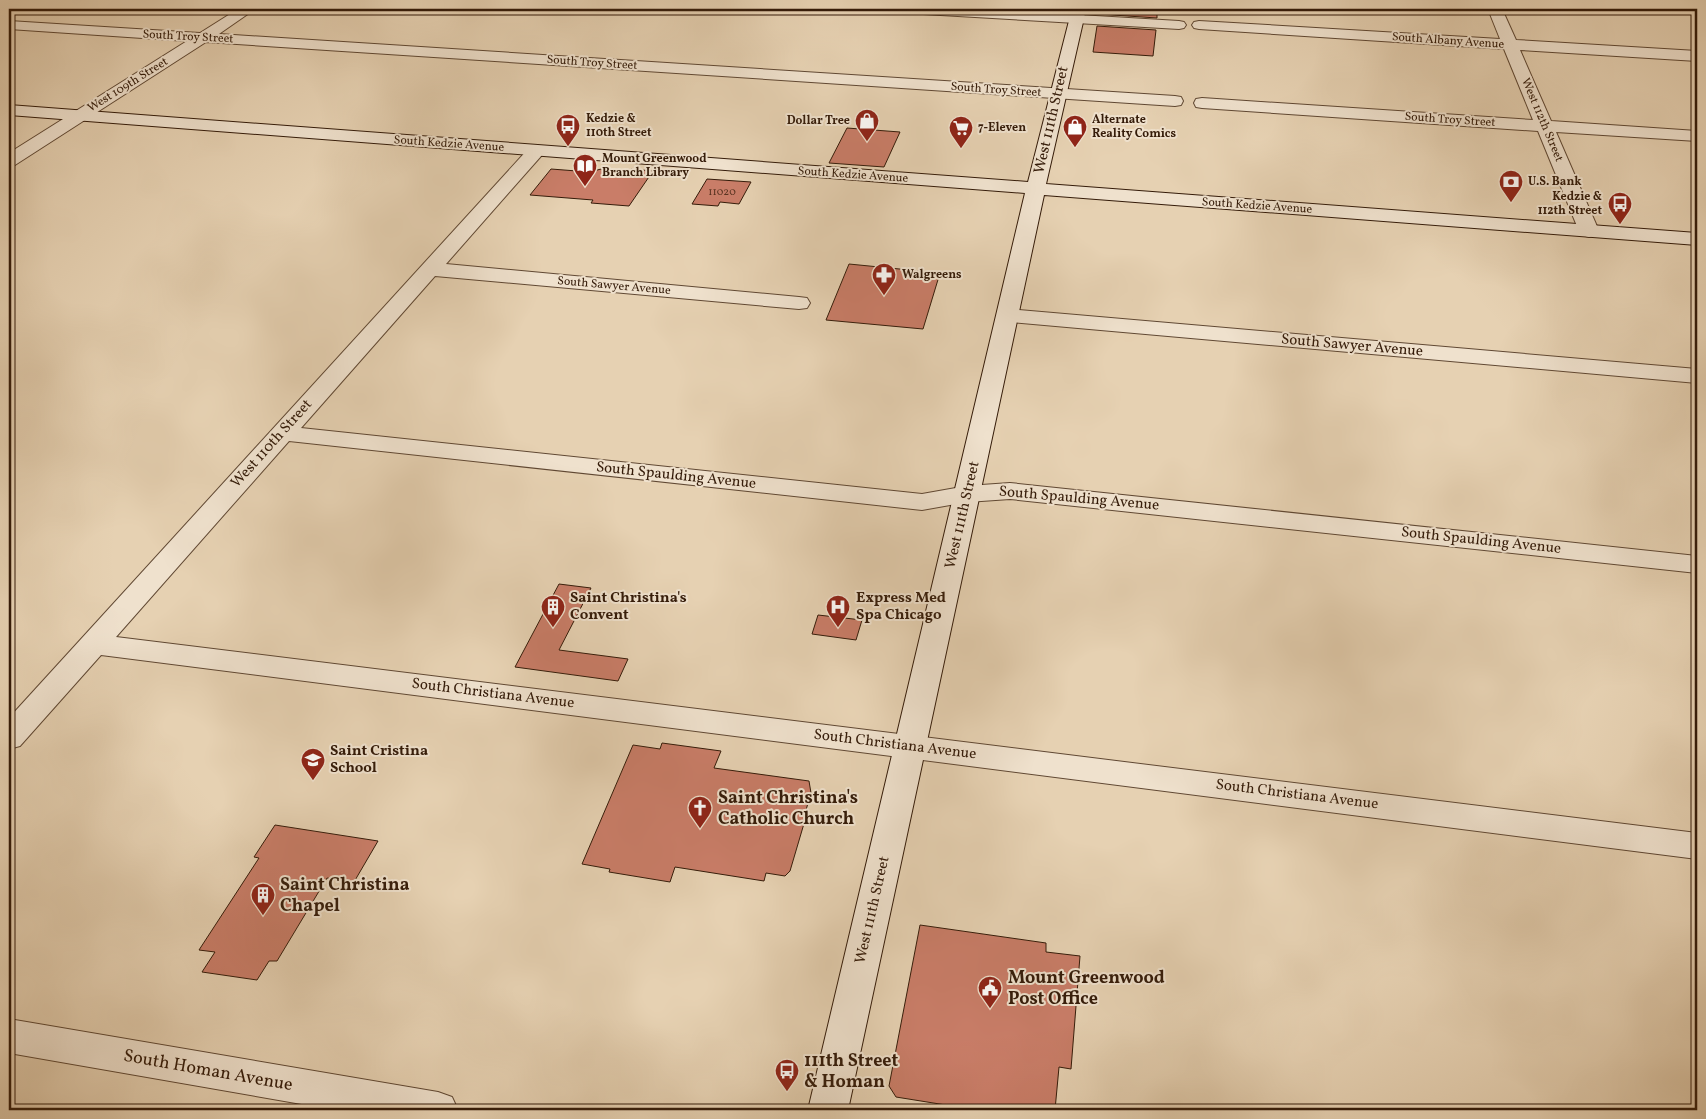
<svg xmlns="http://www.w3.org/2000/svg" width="1706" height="1119" viewBox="0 0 1706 1119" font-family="Vollkorn,serif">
	<rect width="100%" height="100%" fill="#e6d1b2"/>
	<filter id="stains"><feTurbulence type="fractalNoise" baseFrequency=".004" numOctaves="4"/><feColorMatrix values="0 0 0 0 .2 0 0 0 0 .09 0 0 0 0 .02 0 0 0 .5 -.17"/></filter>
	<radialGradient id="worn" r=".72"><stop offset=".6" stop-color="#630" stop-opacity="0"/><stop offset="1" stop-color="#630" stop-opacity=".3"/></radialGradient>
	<!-- building -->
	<path fill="#c97d68" stroke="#341b09" d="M 1099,9 L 1157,10 L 1157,18 L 1098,14 Z
		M 1097,26 L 1156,30 L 1153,56 L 1093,52 Z
		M 847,128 L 900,132 L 884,167 L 829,163 Z
		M 551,169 L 590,172 L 601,169 L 629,172 L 631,169 L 653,171 L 629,206 L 591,203 L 593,200 L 530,195 Z
		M 707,179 L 751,182 L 739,204 L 720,202 L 718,206 L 692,204 Z
		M 849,264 L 940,273 L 923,329 L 826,320 Z
		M 559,584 L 591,588 L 559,650 L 628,659 L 618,681 L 515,667 Z
		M 818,615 L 862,620 L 856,640 L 812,634 Z
		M 662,743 L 721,751 L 714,768 L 809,781 L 811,793 L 806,810 L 808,810 L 790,871 L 785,876 L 766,873 L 764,881 L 675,867 L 670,882 L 609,872 L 610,869 L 582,864 L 633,745 L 660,749 Z
		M 275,825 L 378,841 L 354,882 L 327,878 L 277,961 L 269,961 L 257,980 L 202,972 L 215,952 L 199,950 L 259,858 L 254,857 Z
		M 920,925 L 1046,943 L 1046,952 L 1080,956 L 1071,1069 L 1059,1067 L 1055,1110 L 977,1110 L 896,1097 L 889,1086 Z"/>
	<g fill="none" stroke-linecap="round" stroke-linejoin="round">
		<defs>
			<path id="street" d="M 238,9 L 255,9 L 219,34 L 1175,96 L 1181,97 L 1183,101 L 1181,105 L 1175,106 L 206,42 L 15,165 L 9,166 L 9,153 L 187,41 L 9,29 L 9,21 L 200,33 Z
				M 899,9 L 977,9 L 1179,21 L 1184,22 L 1186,25 L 1184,28 L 1179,29 L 906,13 L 901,12 Z
				M 1488,9 L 1502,9 L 1516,40 L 1697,51 L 1697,61 L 1520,50 L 1551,121 L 1697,131 L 1697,141 L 1556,132 L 1599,231 L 1596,235 L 1589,237 L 1582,235 L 1579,231 L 1538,131 L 1202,108 L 1196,107 L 1194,103 L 1196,99 L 1202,98 L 1533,120 L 1504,49 L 1199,29 L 1194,28 L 1192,25 L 1194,22 L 1199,21 L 1500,39 Z
				M 536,146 L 542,147 L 545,151 L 542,155 L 446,264 L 799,297 L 807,298 L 810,303 L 807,308 L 799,309 L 435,276 L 301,428 L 922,494 L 967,486 L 1010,483 L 1697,556 L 1697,573 L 1010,499 L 967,502 L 922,510 L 289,441 L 116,637 L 1697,833 L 1697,859 L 101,655 L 20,746 L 9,749 L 9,718 L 530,147 Z
				M 1008,309 L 1697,369 L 1697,383 L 1000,321 L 997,316 L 1000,311 Z
				M 9,1019 L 438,1092 L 452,1097 L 458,1110 L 336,1110 L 9,1053 Z"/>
			<path id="secondary" d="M 1072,9 L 1086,9 L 1046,184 L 1697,233 L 1697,245 L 1044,195 L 848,1110 L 808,1110 L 1025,193 L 9,115 L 9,105 L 1028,182 Z"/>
		</defs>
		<!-- street casing -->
		<use href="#street" stroke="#604833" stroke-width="2"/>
		<!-- secondary casing -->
		<use href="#secondary" stroke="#341b09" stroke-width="2"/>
		<!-- street -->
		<use href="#street" fill="#efe1cd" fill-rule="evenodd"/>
		<!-- secondary -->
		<use href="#secondary" fill="#efe1cd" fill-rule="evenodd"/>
	</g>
	<!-- icons -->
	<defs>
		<symbol id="shop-pin" viewBox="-11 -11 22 30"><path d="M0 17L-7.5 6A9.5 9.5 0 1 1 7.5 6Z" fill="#8f2418" stroke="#efe1cd"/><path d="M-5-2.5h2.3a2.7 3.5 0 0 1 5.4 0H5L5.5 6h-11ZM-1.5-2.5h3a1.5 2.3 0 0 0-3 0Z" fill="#fff"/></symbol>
		<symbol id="bus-pin" viewBox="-11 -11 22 30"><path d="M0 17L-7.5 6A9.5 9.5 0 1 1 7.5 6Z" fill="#8f2418" stroke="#efe1cd"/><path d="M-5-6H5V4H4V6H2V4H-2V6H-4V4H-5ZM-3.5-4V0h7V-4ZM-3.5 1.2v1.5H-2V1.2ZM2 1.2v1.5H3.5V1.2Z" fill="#fff"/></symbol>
		<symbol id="supermarket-pin" viewBox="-11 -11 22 30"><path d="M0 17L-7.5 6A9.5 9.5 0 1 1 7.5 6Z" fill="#8f2418" stroke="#efe1cd"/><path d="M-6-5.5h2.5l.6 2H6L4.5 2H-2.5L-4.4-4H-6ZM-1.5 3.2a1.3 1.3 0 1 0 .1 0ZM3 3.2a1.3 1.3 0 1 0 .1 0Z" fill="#fff"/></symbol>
		<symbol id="library-pin" viewBox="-11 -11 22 30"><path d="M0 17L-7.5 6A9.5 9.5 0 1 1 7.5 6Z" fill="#8f2418" stroke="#efe1cd"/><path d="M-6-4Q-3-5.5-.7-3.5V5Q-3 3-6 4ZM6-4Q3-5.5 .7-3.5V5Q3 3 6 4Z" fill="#fff"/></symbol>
		<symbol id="bank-pin" viewBox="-11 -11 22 30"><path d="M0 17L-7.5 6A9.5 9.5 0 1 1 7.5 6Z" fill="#8f2418" stroke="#efe1cd"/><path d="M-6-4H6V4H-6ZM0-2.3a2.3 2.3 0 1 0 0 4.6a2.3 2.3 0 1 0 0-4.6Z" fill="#fff"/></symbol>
		<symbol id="pharmacy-pin" viewBox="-11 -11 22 30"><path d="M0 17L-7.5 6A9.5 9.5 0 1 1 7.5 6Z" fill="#8f2418" stroke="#efe1cd"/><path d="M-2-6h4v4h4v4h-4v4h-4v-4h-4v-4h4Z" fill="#fff"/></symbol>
		<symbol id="building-pin" viewBox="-11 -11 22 30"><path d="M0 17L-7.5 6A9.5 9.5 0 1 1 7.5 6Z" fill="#8f2418" stroke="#efe1cd"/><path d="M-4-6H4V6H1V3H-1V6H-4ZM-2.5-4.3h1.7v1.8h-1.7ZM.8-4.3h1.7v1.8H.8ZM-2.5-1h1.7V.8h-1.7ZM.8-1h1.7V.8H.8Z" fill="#fff"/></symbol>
		<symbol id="hospital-pin" viewBox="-11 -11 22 30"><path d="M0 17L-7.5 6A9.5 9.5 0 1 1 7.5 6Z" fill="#8f2418" stroke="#efe1cd"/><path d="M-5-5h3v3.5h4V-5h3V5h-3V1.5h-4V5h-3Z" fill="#fff"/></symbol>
		<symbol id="school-pin" viewBox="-11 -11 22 30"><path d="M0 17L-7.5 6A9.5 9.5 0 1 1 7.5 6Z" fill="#8f2418" stroke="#efe1cd"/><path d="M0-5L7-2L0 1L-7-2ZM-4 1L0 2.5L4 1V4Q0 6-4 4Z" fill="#fff"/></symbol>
		<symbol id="church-pin" viewBox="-11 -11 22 30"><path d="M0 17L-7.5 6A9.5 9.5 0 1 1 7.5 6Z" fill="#8f2418" stroke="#efe1cd"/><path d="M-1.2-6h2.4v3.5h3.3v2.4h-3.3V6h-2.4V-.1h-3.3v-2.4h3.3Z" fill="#fff"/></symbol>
		<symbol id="civic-pin" viewBox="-11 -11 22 30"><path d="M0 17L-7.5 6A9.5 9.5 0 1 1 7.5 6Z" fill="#8f2418" stroke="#efe1cd"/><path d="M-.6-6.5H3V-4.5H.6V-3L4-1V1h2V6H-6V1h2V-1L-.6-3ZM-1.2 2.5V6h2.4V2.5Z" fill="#fff"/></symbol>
	</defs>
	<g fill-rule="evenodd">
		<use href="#shop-pin" x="853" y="107" width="28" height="38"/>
		<use href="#bus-pin" x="554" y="112" width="28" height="38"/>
		<use href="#shop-pin" x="1061" y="113" width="28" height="38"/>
		<use href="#supermarket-pin" x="947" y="114" width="28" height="38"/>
		<use href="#library-pin" x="571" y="152" width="28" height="38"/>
		<use href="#bank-pin" x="1497" y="168" width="28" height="38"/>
		<use href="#bus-pin" x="1606" y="190" width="28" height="38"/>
		<use href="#pharmacy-pin" x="870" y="261" width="28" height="38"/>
		<use href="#building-pin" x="539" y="593" width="28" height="38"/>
		<use href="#hospital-pin" x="824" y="593" width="28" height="38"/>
		<use href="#school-pin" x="299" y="746" width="28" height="38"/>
		<use href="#church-pin" x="686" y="794" width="28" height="38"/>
		<use href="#building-pin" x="249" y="881" width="28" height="38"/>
		<use href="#civic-pin" x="976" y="974" width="28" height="38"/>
		<use href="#bus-pin" x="773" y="1057" width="28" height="38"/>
	</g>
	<g text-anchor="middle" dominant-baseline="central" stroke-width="4" stroke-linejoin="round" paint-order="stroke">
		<!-- far-number labels -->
		<g font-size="11" fill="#593421">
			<text x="722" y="192">11020</text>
		</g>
		<!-- far-street labels -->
		<g font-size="12" fill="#341b09" stroke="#efe1cd">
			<text transform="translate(188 37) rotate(3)">South Troy Street</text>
			<text transform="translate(1448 41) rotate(4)">South Albany Avenue</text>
			<text transform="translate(592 63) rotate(4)">South Troy Street</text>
			<text transform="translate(128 85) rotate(-32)">West 109th Street</text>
			<text transform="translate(996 90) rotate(4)">South Troy Street</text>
			<text transform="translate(1450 120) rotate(4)">South Troy Street</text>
			<text transform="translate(1542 120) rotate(67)">West 112th Street</text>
			<text transform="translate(449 144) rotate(4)">South Kedzie Avenue</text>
			<text transform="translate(853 175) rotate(4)">South Kedzie Avenue</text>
			<text transform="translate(1257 206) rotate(4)">South Kedzie Avenue</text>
			<text transform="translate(614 286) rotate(5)">South Sawyer Avenue</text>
		</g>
		<!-- far-poi labels -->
		<g font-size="12" font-weight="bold" fill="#341b09" stroke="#efe1cd" text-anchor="start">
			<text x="586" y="119">Kedzie &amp;<tspan x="586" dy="14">110th Street</tspan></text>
			<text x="1092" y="120">Alternate<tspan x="1092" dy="14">Reality Comics</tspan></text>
			<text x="850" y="121" text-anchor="end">Dollar Tree</text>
			<text x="978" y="128">7-Eleven</text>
			<text x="602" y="159">Mount Greenwood<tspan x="602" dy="14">Branch Library</tspan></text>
			<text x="1528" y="182">U.S. Bank</text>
			<text x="1602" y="197" text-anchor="end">Kedzie &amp;<tspan x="1602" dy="14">112th Street</tspan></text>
			<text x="902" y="275">Walgreens</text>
		</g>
		<!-- street labels -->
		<g font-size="15" fill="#341b09" stroke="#efe1cd">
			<text transform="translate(1052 120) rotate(-77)">West 111th Street</text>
			<text transform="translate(1352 346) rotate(5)">South Sawyer Avenue</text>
			<text transform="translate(272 444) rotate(-48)">West 110th Street</text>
			<text transform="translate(676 476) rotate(6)">South Spaulding Avenue</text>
			<text transform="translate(1079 499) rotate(5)">South Spaulding Avenue</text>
			<text transform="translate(963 515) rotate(-77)">West 111th Street</text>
			<text transform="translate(1481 541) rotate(6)">South Spaulding Avenue</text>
			<text transform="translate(493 694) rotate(7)">South Christiana Avenue</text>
			<text transform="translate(895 745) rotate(7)">South Christiana Avenue</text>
			<text transform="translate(1297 795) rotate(7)">South Christiana Avenue</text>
			<text transform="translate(873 910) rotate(-77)">West 111th Street</text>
		</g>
		<!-- poi labels -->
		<g font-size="15" font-weight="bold" fill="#341b09" stroke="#efe1cd" text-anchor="start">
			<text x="570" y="598">Saint Christina's<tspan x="570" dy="17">Convent</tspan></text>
			<text x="856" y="598">Express Med<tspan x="856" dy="17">Spa Chicago</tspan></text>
			<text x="330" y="751">Saint Cristina<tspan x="330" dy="17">School</tspan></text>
		</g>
		<!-- near-poi labels -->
		<g font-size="18" font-weight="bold" fill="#341b09" stroke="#efe1cd" text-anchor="start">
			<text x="718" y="798">Saint Christina's<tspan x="718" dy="21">Catholic Church</tspan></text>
			<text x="280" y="885">Saint Christina<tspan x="280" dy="21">Chapel</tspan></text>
			<text x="1008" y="978">Mount Greenwood<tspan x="1008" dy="21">Post Office</tspan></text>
			<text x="804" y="1061">111th Street<tspan x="804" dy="21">&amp; Homan</tspan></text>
		</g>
		<!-- near-street labels -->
		<g font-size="18" fill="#341b09" stroke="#efe1cd">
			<text transform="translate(208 1071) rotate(10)">South Homan Avenue</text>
		</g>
	</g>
	<!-- margin -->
	<rect width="1706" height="1119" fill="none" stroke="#e6d1b2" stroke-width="30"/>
	<rect x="10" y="10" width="1686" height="1099" fill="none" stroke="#341b09" stroke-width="2.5"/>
	<rect x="15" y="15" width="1676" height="1089" fill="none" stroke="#341b09"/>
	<rect width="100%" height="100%" filter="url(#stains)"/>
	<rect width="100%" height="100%" fill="url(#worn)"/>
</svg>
